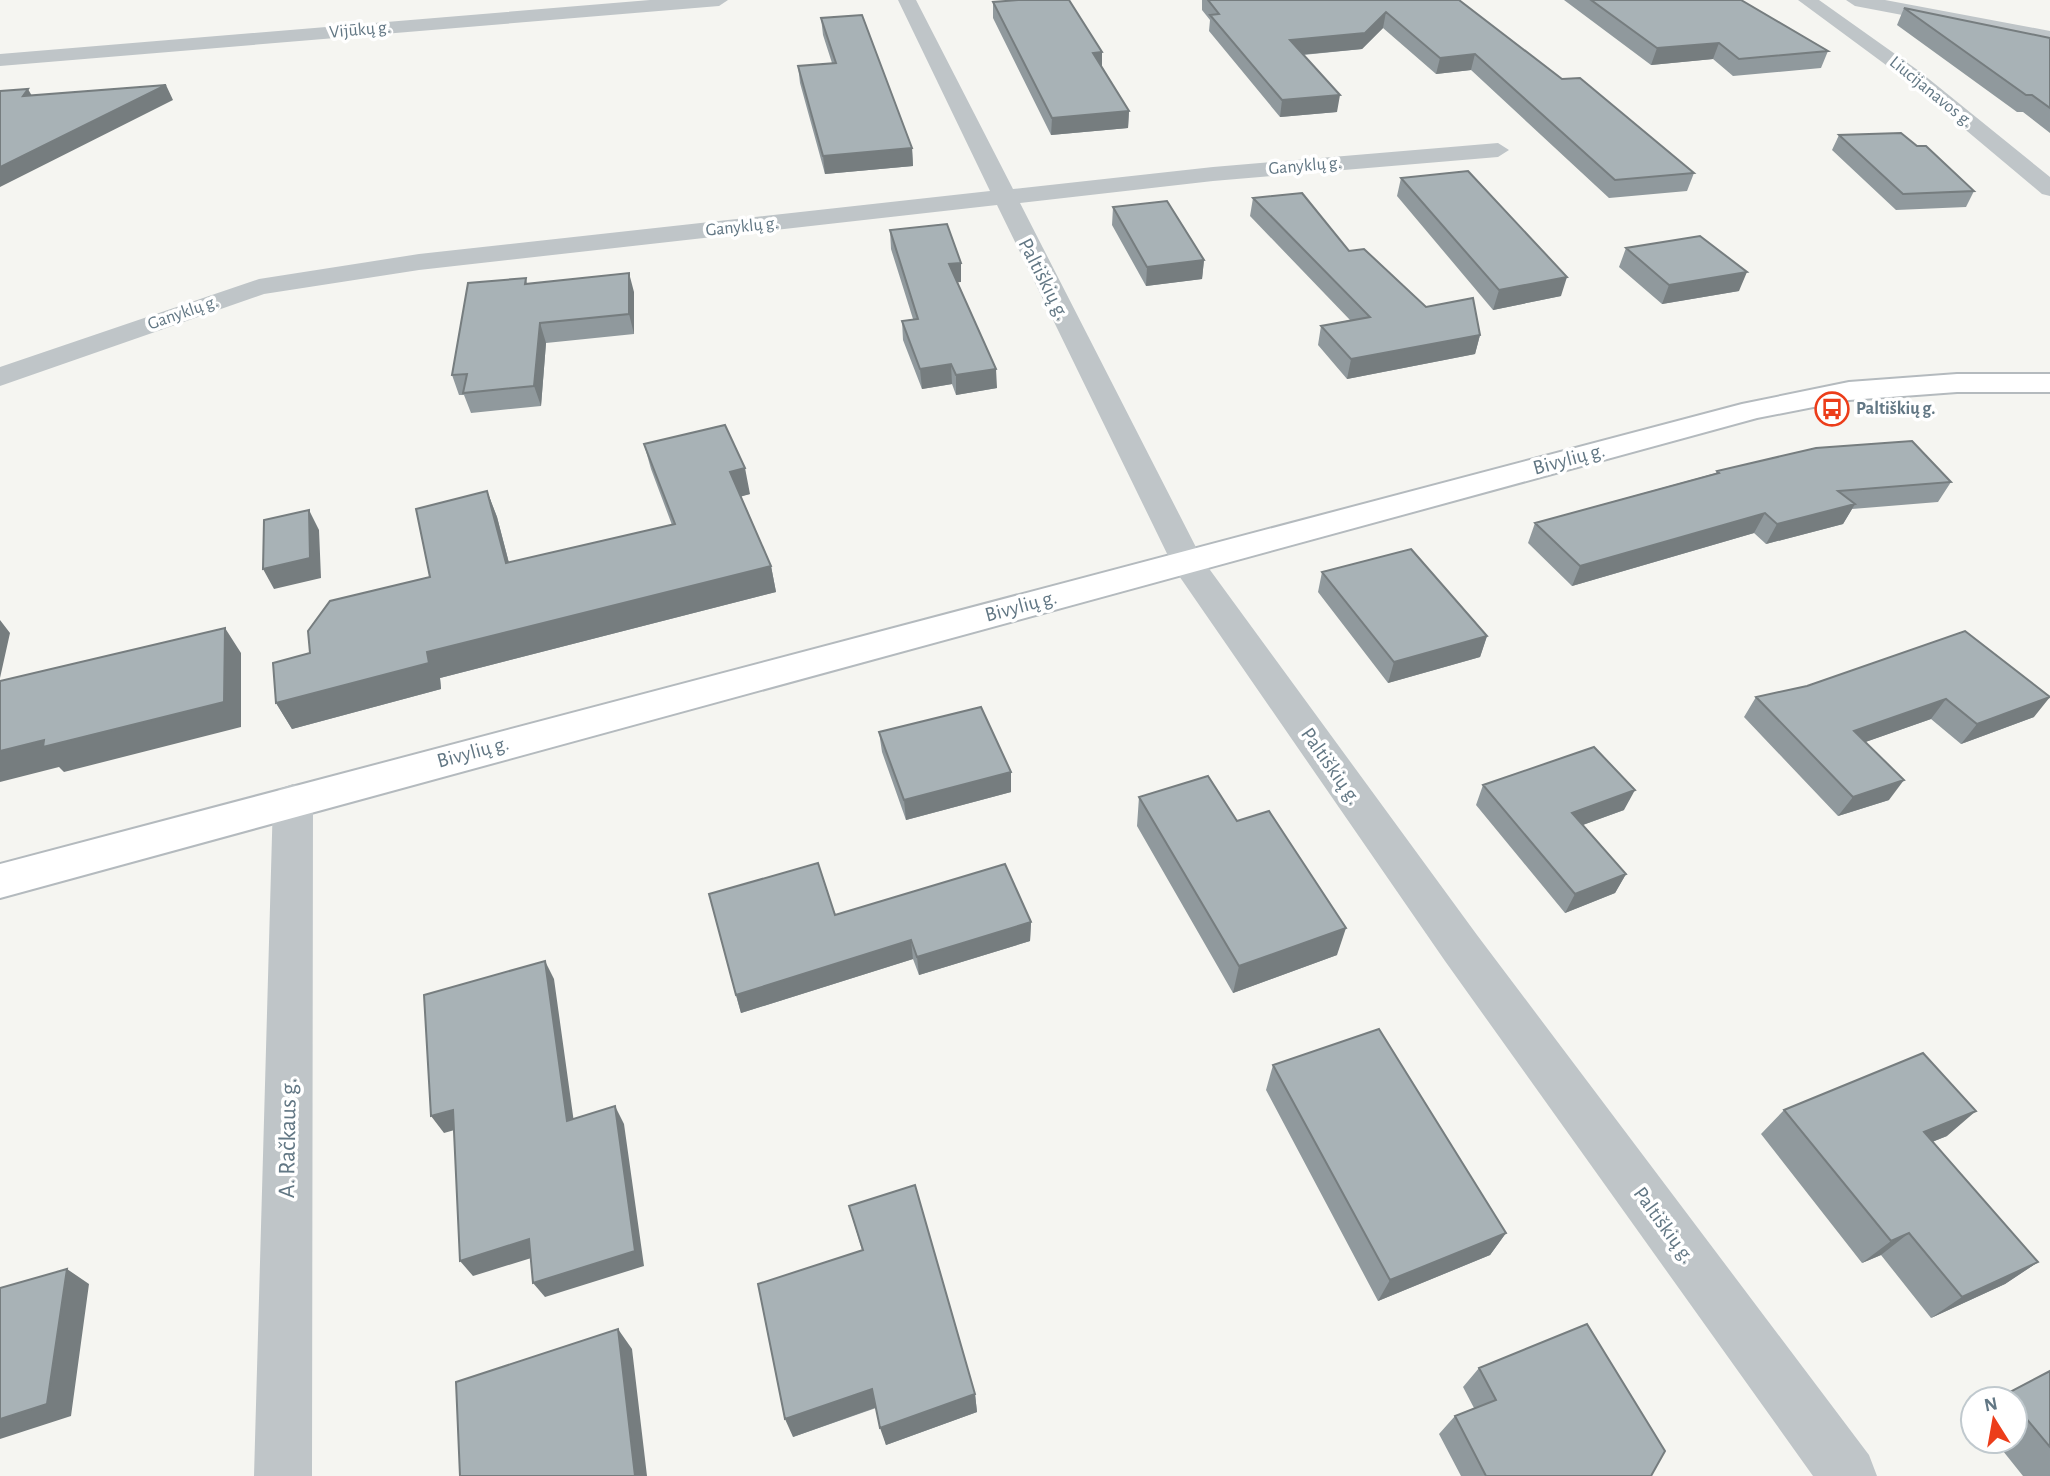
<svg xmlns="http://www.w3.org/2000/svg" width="2050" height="1476" viewBox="0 0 2050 1476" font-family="'Alegreya Sans',sans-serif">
	<rect width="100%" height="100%" fill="#f5f5f1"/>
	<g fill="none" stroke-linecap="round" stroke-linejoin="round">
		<defs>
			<path id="secondary" d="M 1957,374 L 2050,374 L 2050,392 L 1957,392 L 1849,400 L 1757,418 L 0,898 L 0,864 L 1742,404 L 1849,382 Z"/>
		</defs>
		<!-- secondary casing -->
		<use href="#secondary" stroke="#b4babe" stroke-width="4"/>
		<!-- street -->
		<path fill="#bfc5c8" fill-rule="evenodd" d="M 650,0 L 728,0 L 719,6 L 0,66 L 0,54 Z
			M 898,0 L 916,0 L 1013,189 L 1213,167 L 1498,143 L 1509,150 L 1498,157 L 1213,181 L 1020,203 L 1202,559 L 1477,935 L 1869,1455 L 1877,1476 L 1813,1476 L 1445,961 L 1175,570 L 997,205 L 419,270 L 264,294 L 0,386 L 0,367 L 259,279 L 419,254 L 990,191 Z
			M 1798,0 L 1819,0 L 1919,71 L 2050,177 L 2050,196 L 2042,194 L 1905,79 Z
			M 1846,0 L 1885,0 L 2050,31 L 2050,43 L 1855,6 Z
			M 293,784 L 307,789 L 313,800 L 312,1476 L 254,1476 L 273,800 L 279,789 Z"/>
		<!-- secondary -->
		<use href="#secondary" fill="#fff" fill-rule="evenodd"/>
	</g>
	<!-- wall -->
	<path fill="#90999d" d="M 1202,0 L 1459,0 L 1562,79 L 1694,173 L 1687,191 L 1609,198 L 1471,70 L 1436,74 L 1383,28 L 1362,49 L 1303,55 L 1337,112 L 1280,117 L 1209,31 L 1210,20 L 1202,10 Z
		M 1564,0 L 1741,0 L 1828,51 L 1821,68 L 1733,76 L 1713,59 L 1651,65 Z
		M 993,2 L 1102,67 L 1129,111 L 1128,128 L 1051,135 L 993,18 Z
		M 1904,8 L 2050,38 L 2050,133 L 2023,112 L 2017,112 L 1897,25 Z
		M 821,18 L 912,148 L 913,166 L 825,174 L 800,83 L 798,66 L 832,63 L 823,35 Z
		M 1839,135 L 1917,146 L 1974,191 L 1966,207 L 1896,210 L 1832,150 Z
		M 1401,178 L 1561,296 L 1493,310 L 1397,196 Z
		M 1253,198 L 1349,251 L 1426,307 L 1480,335 L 1475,354 L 1347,379 L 1318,345 L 1321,326 L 1350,320 L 1250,216 Z
		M 1113,207 L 1204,260 L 1202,279 L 1146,286 L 1112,225 Z
		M 890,230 L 961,282 L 957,282 L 997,388 L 956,395 L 952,384 L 922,389 L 903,340 L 902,321 L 913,319 L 891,249 Z
		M 1626,248 L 1739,291 L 1662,304 L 1619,267 Z
		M 526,278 L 527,284 L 634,292 L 634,334 L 546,343 L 541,406 L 471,413 L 464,395 L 459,395 L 452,375 Z
		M 644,444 L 750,494 L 741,496 L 771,566 L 776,592 L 440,678 L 441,689 L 292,729 L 276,703 L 310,653 L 430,577 L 487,491 L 497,517 L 509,563 L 672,525 L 651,469 Z
		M 1717,471 L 1951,482 L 1938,502 L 1852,509 L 1843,524 L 1766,544 L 1754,533 L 1572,586 L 1528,543 L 1535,523 L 1716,473 Z
		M 1322,572 L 1487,636 L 1480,657 L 1388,683 L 1318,592 Z
		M 1965,631 L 2034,717 L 1961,744 L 1931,719 L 1865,742 L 1889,800 L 1838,816 L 1744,717 L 1756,697 L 1807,686 Z
		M 879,732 L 1011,772 L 1011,792 L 906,820 L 882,752 Z
		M 1483,785 L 1624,810 L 1583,825 L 1626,874 L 1615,893 L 1565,913 L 1476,805 Z
		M 1139,797 L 1337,955 L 1233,993 L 1137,826 Z
		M 835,915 L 1031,922 L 1030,941 L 919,975 L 913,959 L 741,1013 L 736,995 Z
		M 1273,1065 L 1506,1233 L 1490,1255 L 1378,1301 L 1266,1090 Z
		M 1784,1110 L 1947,1136 L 1932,1142 L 2038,1262 L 2005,1284 L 1931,1318 L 1881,1255 L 1862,1263 L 1761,1134 Z
		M 849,1206 L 975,1394 L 977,1412 L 886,1445 L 876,1408 L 793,1437 L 862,1250 Z
		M 1479,1368 L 1651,1476 L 1461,1476 L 1439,1434 L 1455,1416 L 1474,1408 L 1463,1387 Z
		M 2050,1371 L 2050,1476 L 2023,1476 L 1995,1441 L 2015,1441 L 2015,1399 L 1997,1399 Z"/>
	<!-- shaded-wall -->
	<path fill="#767d7f" d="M 1386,12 L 1383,28 L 1362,49 L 1287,56 L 1290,40 Z
		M 1719,43 L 1713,59 L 1651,65 L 1657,48 Z
		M 1102,52 L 1102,69 L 1093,53 Z
		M 1475,54 L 1471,70 L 1436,74 L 1440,58 Z
		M 166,85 L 173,100 L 0,187 L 0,167 Z
		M 28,89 L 36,103 L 23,96 Z
		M 1340,95 L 1337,112 L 1280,117 L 1282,100 Z
		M 1129,111 L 1128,128 L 1051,135 L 1052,118 Z
		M 912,148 L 913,166 L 825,174 L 823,156 Z
		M 1204,260 L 1202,279 L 1146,286 L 1147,267 Z
		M 961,263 L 961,282 L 950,283 L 949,264 Z
		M 1747,272 L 1739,291 L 1662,304 L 1669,285 Z
		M 629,273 L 634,292 L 634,334 L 629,314 Z
		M 1567,277 L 1561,296 L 1493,310 L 1499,290 Z
		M 540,323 L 546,343 L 541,406 L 534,386 Z
		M 1480,335 L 1475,354 L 1347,379 L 1351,359 Z
		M 951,364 L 952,384 L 922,389 L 920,369 Z
		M 996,369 L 997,388 L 956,395 L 956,375 Z
		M 745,468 L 750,494 L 736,498 L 730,472 Z
		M 487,491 L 497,517 L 516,590 L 506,563 Z
		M 1855,504 L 1843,524 L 1766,544 L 1777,524 Z
		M 309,510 L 319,530 L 321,578 L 274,589 L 263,569 Z
		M 1765,513 L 1754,533 L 1572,586 L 1580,566 Z
		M 771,566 L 776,592 L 440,678 L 441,689 L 292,729 L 276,703 L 427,652 Z
		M 0,620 L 10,633 L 0,678 Z
		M 225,628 L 241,653 L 241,727 L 64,772 L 59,767 L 0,782 L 0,751 Z
		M 1487,636 L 1480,657 L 1388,683 L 1394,662 Z
		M 2050,697 L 2034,717 L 1961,744 L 1977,724 Z
		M 1946,699 L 1931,719 L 1840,751 L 1854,731 Z
		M 1011,772 L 1011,792 L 906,820 L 904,800 Z
		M 1904,780 L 1889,800 L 1838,816 L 1853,797 Z
		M 1635,790 L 1624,810 L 1563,832 L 1572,813 Z
		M 1626,874 L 1615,893 L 1565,913 L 1575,894 Z
		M 1031,922 L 1030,941 L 919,975 L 917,957 Z
		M 1346,928 L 1337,955 L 1233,993 L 1239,966 Z
		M 911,940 L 913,959 L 741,1013 L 736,995 Z
		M 545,961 L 554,979 L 576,1137 L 567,1121 Z
		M 615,1106 L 624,1124 L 644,1266 L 545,1297 L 533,1283 Z
		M 453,1110 L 465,1127 L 444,1133 L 431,1116 Z
		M 1976,1111 L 1947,1136 L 1896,1156 L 1924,1132 Z
		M 1506,1233 L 1490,1255 L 1378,1301 L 1390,1280 Z
		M 1909,1233 L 1881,1255 L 1862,1263 L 1891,1241 Z
		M 529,1239 L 541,1255 L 473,1276 L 460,1261 Z
		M 2038,1262 L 2005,1284 L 1931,1318 L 1962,1297 Z
		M 67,1269 L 89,1284 L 71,1416 L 0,1439 L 0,1419 Z
		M 618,1329 L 632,1349 L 647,1476 L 635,1476 Z
		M 872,1389 L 877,1407 L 793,1437 L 785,1419 Z
		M 975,1394 L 977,1412 L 886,1445 L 880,1428 Z"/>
	<!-- building -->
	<path fill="#a8b2b6" stroke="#767d7f" stroke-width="2" d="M 1018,0 L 1069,0 L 1102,52 L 1093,53 L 1129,111 L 1052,118 L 993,2 Z
		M 1208,0 L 1459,0 L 1562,79 L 1580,78 L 1694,173 L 1615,180 L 1475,54 L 1440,58 L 1386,12 L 1365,33 L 1290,40 L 1340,95 L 1282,100 L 1210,15 L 1219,14 Z
		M 1591,0 L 1741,0 L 1828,51 L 1739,59 L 1719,43 L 1657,48 Z
		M 1904,8 L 2050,38 L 2050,108 L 2032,95 L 2026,95 Z
		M 862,15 L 912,148 L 823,156 L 798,66 L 836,63 L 821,18 Z
		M 166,85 L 0,167 L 0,91 L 28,89 L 23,96 Z
		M 1901,133 L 1917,146 L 1926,146 L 1974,191 L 1903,194 L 1839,135 Z
		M 1468,171 L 1567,277 L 1499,290 L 1401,178 Z
		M 1302,193 L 1349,251 L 1364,249 L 1426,307 L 1473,298 L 1480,335 L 1351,359 L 1321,326 L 1370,317 L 1253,198 Z
		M 1167,201 L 1204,260 L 1147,267 L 1113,207 Z
		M 947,224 L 961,263 L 949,264 L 996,369 L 956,375 L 951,364 L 920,369 L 902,321 L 918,319 L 890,230 Z
		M 1700,236 L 1747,272 L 1669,285 L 1626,248 Z
		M 629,273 L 629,314 L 540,323 L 534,386 L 463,393 L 467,374 L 452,375 L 468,283 L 526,278 L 525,284 Z
		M 725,425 L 745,468 L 730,472 L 771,566 L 427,652 L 429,663 L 276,703 L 273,663 L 310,653 L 308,631 L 330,601 L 430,577 L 416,509 L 487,491 L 506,563 L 675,524 L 644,444 Z
		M 1912,441 L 1951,482 L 1838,491 L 1855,504 L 1777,524 L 1765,513 L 1580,566 L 1535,523 L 1719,473 L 1717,471 L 1816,448 Z
		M 309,510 L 310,558 L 263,569 L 264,520 Z
		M 1411,549 L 1487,636 L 1394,662 L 1322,572 Z
		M 225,628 L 224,702 L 43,747 L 44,740 L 0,751 L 0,681 Z
		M 1965,631 L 2050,697 L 1977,724 L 1946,699 L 1854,731 L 1904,780 L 1853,797 L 1756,697 L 1807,686 Z
		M 981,707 L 1011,772 L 904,800 L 879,732 Z
		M 1594,747 L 1635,790 L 1572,813 L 1626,874 L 1575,894 L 1483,785 Z
		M 1208,776 L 1237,821 L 1269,811 L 1346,928 L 1239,966 L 1139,797 Z
		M 818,863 L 835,915 L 1005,864 L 1031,922 L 917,957 L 911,940 L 736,995 L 709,894 Z
		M 545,961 L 567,1121 L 615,1106 L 635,1251 L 533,1283 L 529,1239 L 460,1261 L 453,1110 L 431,1116 L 424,995 Z
		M 1379,1029 L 1506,1233 L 1390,1280 L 1273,1065 Z
		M 1923,1053 L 1976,1111 L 1924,1132 L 2038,1262 L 1962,1297 L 1909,1233 L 1891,1241 L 1784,1110 Z
		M 915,1185 L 975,1394 L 880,1428 L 872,1389 L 785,1419 L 758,1284 L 863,1250 L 849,1206 Z
		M 67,1269 L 47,1404 L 0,1419 L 0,1288 Z
		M 1587,1324 L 1665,1451 L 1651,1476 L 1486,1476 L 1455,1416 L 1496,1400 L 1479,1368 Z
		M 618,1329 L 635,1476 L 460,1476 L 456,1382 Z
		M 2050,1371 L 2050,1447 L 2015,1405 L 2015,1399 L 2010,1399 L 2006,1394 Z"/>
	<!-- icons -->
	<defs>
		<symbol id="bus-ring" viewBox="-11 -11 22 22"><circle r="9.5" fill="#fff" stroke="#ec3d1a" stroke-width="1.5"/><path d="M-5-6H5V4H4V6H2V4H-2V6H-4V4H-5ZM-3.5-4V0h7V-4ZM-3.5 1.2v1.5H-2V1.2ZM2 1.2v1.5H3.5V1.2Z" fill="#ec3d1a"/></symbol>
	</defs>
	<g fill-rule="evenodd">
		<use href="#bus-ring" x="1813" y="390" width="38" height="38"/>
	</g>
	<g text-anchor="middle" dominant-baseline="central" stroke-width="7" stroke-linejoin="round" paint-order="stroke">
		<!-- far-street labels -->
		<g font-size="18" fill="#627784" stroke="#fff">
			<text transform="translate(360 30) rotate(-5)">Vijūkų g.</text>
			<text transform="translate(1931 92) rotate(39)">Liucijanavos g.</text>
			<text transform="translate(1305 166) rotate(-5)">Ganyklų g.</text>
			<text transform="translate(742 227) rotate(-6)">Ganyklų g.</text>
			<text transform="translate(183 313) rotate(-19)">Ganyklų g.</text>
		</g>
		<!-- far-poi labels -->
		<g font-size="18" font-weight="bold" fill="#627784" stroke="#fff" text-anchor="start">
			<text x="1856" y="409">Paltiškių g.</text>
		</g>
		<!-- street labels -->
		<g font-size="21" fill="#627784" stroke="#fff">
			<text transform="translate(1044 279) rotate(63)">Paltiškių g.</text>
			<text transform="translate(1569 459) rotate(-15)">Bivylių g.</text>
			<text transform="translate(1021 606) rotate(-15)">Bivylių g.</text>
			<text transform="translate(473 752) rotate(-15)">Bivylių g.</text>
			<text transform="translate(1331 766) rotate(55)">Paltiškių g.</text>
			<text transform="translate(1664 1225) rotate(54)">Paltiškių g.</text>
		</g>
		<!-- near-street labels -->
		<g font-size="24" fill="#627784" stroke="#fff">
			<text transform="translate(288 1138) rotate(-89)">A. Račkaus g.</text>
		</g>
	</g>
	<!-- north arrow -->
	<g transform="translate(1994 1420) rotate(349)"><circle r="33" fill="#ffffff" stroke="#c0c9ce" stroke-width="2"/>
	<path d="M0-5L12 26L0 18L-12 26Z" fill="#ec3d1a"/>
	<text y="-10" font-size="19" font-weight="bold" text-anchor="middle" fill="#627784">N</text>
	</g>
</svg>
